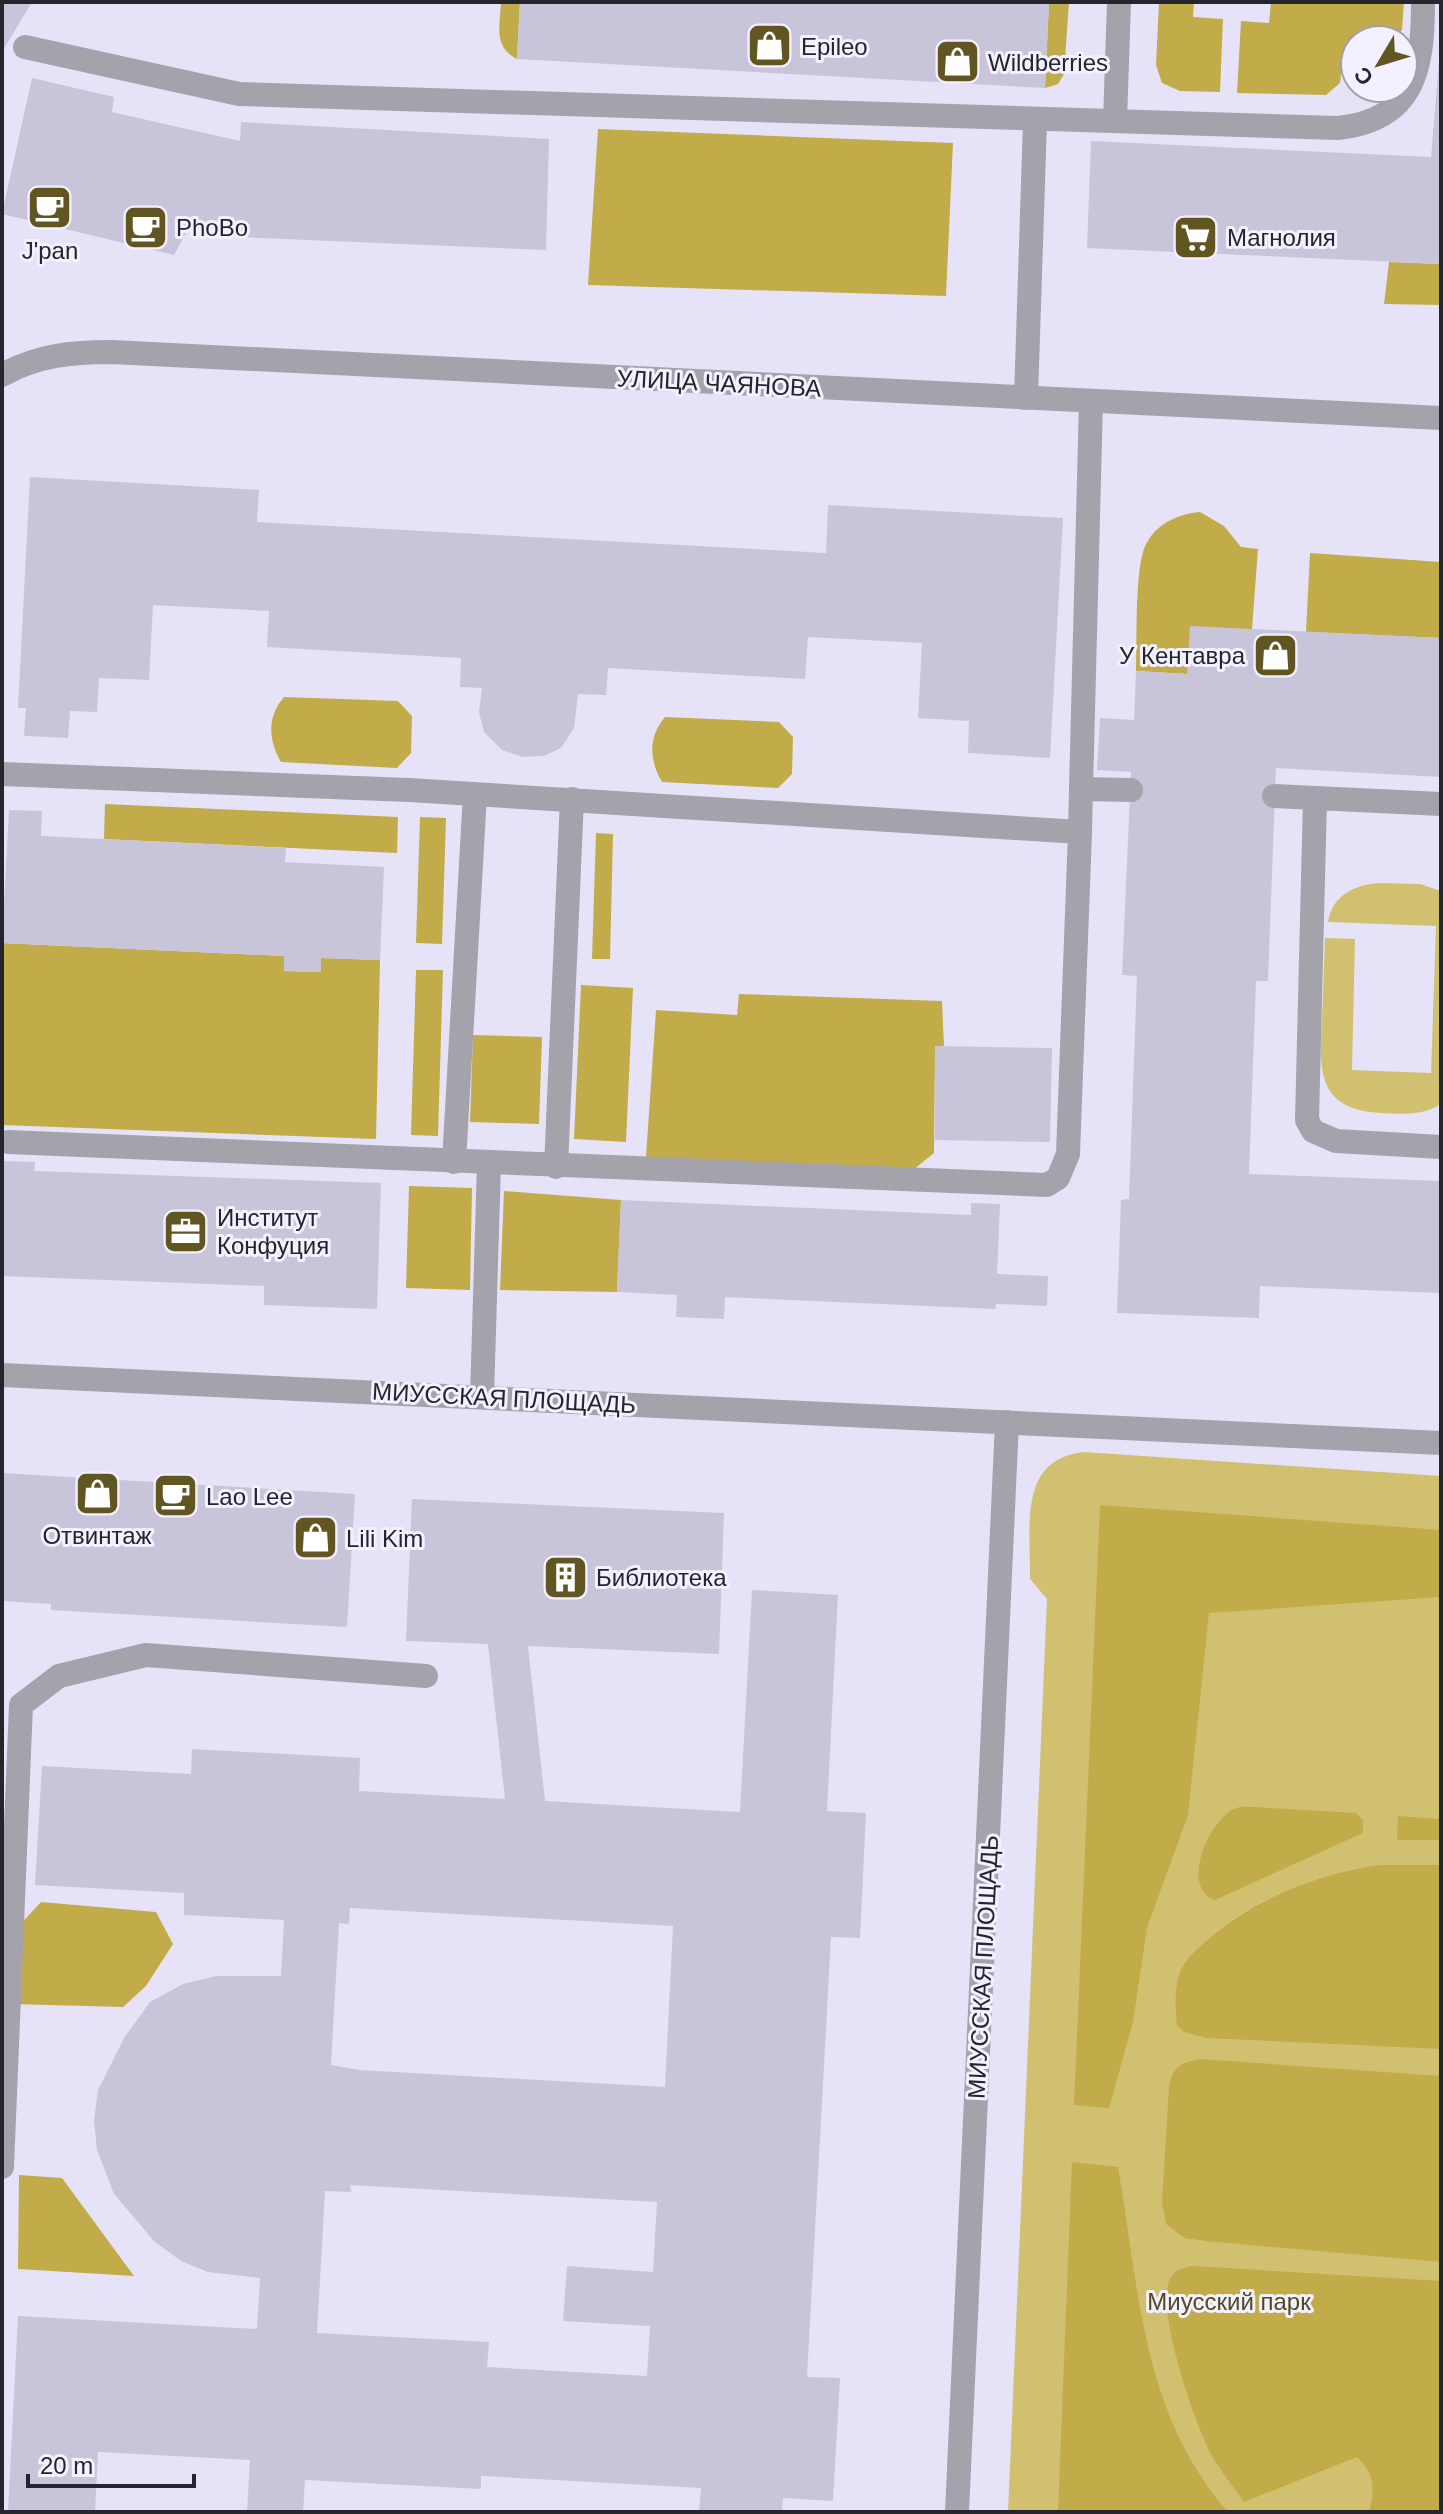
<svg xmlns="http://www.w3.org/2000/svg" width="1443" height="2514" viewBox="0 0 1443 2514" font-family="Arial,sans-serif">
	<rect width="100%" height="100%" fill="#e6e3f9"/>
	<!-- green -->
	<path fill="#d2c071" d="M 1378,883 L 1420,884 L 1441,891 L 1441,1104 C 1422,1116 1402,1114 1381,1113 C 1317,1110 1319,1070 1322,1020 C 1323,993 1324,965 1325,938 L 1355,939 L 1352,1070 L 1431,1073 L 1436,926 L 1328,922 C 1332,896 1354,885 1378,883 Z
		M 1084,1452 L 1441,1476 L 1441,2512 L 1008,2512 L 1047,1599 L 1030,1579 C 1031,1528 1017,1459 1084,1452 Z"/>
	<!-- forest -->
	<path fill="#c2ab49" d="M 501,2 L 520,2 L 517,59 C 493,47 500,26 501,2 Z
		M 1049,2 L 1069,2 L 1064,74 L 1058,84 L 1045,88 Z
		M 1159,2 L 1194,2 L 1193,17 L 1223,19 L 1220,92 L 1180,91 L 1162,83 L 1156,65 Z
		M 1271,2 L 1404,2 L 1402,30 L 1394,40 L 1355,40 L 1355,45 L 1345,45 L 1340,83 L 1326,95 L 1237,93 L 1241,21 L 1269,23 Z
		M 598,129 L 953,143 L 946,296 L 588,285 Z
		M 1389,262 L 1441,264 L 1441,305 L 1384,304 Z
		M 1200,512 L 1224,526 L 1241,547 L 1258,549 L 1252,629 L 1187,674 L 1136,671 C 1137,641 1135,579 1143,552 C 1151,526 1176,514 1200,512 Z
		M 1310,553 L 1441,562 L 1441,638 L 1306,632 Z
		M 284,697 L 398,701 L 412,716 L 411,753 L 397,768 L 281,762 C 268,739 267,717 284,697 Z
		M 665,717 L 779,722 L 793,737 L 792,774 L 778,788 L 662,782 C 649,760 648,737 665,717 Z
		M 105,804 L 398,817 L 397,853 L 104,839 Z
		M 420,817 L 446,818 L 442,944 L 416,943 Z
		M 596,833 L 613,834 L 610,959 L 592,959 Z
		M 2,943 L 284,956 L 284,971 L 321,972 L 321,958 L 380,960 L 376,1139 L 2,1125 Z
		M 416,970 L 443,970 L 438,1136 L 411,1135 Z
		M 581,985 L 633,988 L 626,1142 L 574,1139 Z
		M 739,994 L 942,1001 L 944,1046 L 935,1047 L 934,1153 L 913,1170 L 646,1157 L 656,1010 L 737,1015 Z
		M 473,1035 L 542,1037 L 539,1124 L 470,1122 Z
		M 409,1186 L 472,1188 L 470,1290 L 406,1288 Z
		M 504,1191 L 621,1200 L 617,1292 L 500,1290 Z
		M 1100,1505 L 1441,1530 L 1441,1597 L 1209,1613 L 1188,1815 L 1147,1928 L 1133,2022 L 1109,2108 L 1074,2105 Z
		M 1255,1807 L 1356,1813 L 1363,1820 L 1363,1833 L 1215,1900 C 1178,1887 1211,1817 1236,1808 C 1241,1806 1250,1807 1255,1807 Z
		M 1398,1816 L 1441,1819 L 1441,1840 L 1397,1840 Z
		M 1380,1865 L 1441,1865 L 1441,2049 L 1206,2038 L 1184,2032 L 1177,2026 C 1175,2008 1174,1986 1181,1970 C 1186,1958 1200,1946 1210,1938 C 1259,1897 1318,1874 1380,1865 Z
		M 41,1902 L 156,1912 L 173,1944 L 146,1986 L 123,2007 L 12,2004 L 15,1930 Z
		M 1201,2059 L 1441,2076 L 1441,2262 L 1206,2241 L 1184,2238 L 1166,2224 L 1162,2202 L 1169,2087 C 1173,2066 1180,2063 1201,2059 Z
		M 1072,2162 L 1118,2167 C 1139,2288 1142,2415 1228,2512 L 1058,2512 Z
		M 19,2175 L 62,2178 L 134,2276 L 18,2269 Z
		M 1192,2266 L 1441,2281 L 1441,2512 L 1369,2512 C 1375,2489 1375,2473 1357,2457 L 1244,2502 C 1234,2487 1221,2472 1212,2456 C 1196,2426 1153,2306 1171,2277 C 1176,2269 1184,2268 1192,2266 Z"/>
	<!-- building -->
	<path fill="#c8c5da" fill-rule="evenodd" d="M 2,2 L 32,2 L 2,52 Z
		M 520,2 L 1049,2 L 1045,88 L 517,59 Z
		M 1439,61 L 1441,264 L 1087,248 L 1091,141 L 1431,157 Z
		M 32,78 L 114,97 L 112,112 L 240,141 L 241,122 L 549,139 L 546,250 L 237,237 L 237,232 L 189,227 L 174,255 L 2,214 Z
		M 30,477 L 259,490 L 257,522 L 826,553 L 828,505 L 1063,518 L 1050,758 L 968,753 L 969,721 L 918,718 L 922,643 L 808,637 L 805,679 L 608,668 L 606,695 L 578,694 L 574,728 L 561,748 L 544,756 L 523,757 L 502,750 L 484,732 L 479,712 L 482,688 L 460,687 L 461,658 L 267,647 L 269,611 L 153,605 L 149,680 L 99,678 L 97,712 L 70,711 L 68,738 L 24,736 L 26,708 L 18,708 Z
		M 1190,626 L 1441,638 L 1441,777 L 1276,768 L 1268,981 L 1256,981 L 1249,1174 L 1441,1181 L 1441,1293 L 1260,1286 L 1259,1318 L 1117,1313 L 1121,1200 L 1129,1199 L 1137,976 L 1122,975 L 1131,772 L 1097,770 L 1100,718 L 1134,720 L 1136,671 L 1187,674 Z
		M 9,810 L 42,811 L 41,836 L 286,848 L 285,862 L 384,867 L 380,960 L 321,958 L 321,972 L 284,971 L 284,956 L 2,943 Z
		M 935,1046 L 1052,1048 L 1050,1142 L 935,1140 Z
		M 2,1161 L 35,1162 L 34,1171 L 381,1183 L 377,1309 L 264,1305 L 264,1286 L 2,1276 Z
		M 621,1200 L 971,1215 L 971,1203 L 1000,1204 L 997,1274 L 1048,1276 L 1047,1306 L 996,1304 L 995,1309 L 725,1297 L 724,1319 L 676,1317 L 677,1295 L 617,1292 Z
		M 2,1473 L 355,1494 L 347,1627 L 51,1610 L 51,1604 L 2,1601 Z
		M 412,1499 L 724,1513 L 719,1654 L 528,1646 L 545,1801 L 740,1812 L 752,1590 L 838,1595 L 827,1811 L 866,1813 L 860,1938 L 831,1937 L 807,2377 L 840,2378 L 833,2501 L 783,2498 L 782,2512 L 699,2512 L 701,2488 L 481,2476 L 481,2489 L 305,2480 L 303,2512 L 247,2512 L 250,2460 L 98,2452 L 95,2512 L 8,2512 L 18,2316 L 257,2329 L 260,2278 L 208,2272 L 181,2261 L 155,2242 L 114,2194 L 97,2150 L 94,2120 L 98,2090 L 124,2038 L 150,2002 L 183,1984 L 216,1976 L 281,1976 L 284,1920 L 184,1915 L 184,1893 L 35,1885 L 42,1766 L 191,1774 L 192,1749 L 360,1758 L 359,1791 L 505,1799 L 488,1644 L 406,1641 ZM 350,1908 L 673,1926 L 665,2087 L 359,2070 L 331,2065 L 339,1923 L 349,1924 ZM 350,2185 L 657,2202 L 653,2272 L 567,2266 L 563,2321 L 650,2326 L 647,2376 L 487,2367 L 489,2342 L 317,2333 L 325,2191 L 351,2192 Z"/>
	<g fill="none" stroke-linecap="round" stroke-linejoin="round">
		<!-- service -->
		<path stroke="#a4a3ac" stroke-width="24" d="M 25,47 L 239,94 L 1338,128 C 1415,120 1423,68 1423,2
			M 1115,121 L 1119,2
			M 1026,398 L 1035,121
			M 1091,401 L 1081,789 L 1131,790
			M 2,774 L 409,790 L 1080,832 L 1081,789
			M 1274,796 L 1441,804
			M 1315,798 L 1307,1120 L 1313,1131 L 1336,1141 L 1441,1147
			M 8,1142 L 1047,1185 L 1058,1178 L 1068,1154 L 1080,832
			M 454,1162 L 475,794
			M 556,1167 L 572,799
			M 482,1397 L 489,1164
			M 2,2167 L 21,1705 L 59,1676 L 146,1655 L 426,1676"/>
		<!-- minor -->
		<path stroke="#a4a3ac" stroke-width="24" d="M 2,1375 L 1441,1443
			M 957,2512 L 1007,1422"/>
		<!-- tertiary -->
		<path stroke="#a4a3ac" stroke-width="24" d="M 2,375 C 38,355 72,352 112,352 L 1441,418"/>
	</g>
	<!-- icons -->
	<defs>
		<symbol id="shop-square" viewBox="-11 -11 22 22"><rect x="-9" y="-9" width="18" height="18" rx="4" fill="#615522" stroke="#f3f1ff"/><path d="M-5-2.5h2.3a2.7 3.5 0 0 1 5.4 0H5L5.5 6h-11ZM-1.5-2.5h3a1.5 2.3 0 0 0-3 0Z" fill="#fff"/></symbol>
		<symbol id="cafe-square" viewBox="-11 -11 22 22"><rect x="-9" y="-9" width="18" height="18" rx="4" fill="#615522" stroke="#f3f1ff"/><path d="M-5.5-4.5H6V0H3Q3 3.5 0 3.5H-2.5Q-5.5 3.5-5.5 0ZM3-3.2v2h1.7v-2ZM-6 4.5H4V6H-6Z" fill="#fff"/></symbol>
		<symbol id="supermarket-square" viewBox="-11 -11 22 22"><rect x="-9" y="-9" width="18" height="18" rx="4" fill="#615522" stroke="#f3f1ff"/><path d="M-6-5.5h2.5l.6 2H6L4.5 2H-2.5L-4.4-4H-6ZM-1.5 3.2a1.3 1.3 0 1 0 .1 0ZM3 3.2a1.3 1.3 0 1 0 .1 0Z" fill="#fff"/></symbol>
		<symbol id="office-square" viewBox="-11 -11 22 22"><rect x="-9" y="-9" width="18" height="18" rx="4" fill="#615522" stroke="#f3f1ff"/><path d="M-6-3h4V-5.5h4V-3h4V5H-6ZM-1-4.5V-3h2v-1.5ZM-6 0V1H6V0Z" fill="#fff"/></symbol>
		<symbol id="building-square" viewBox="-11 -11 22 22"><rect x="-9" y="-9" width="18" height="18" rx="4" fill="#615522" stroke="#f3f1ff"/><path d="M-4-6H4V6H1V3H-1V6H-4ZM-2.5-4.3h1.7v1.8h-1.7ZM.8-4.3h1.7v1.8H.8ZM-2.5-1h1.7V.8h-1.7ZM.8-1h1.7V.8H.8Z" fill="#fff"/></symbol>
	</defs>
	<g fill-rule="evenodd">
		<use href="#shop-square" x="744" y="20" width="51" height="51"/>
		<use href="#shop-square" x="932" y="36" width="51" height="51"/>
		<use href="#cafe-square" x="24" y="182" width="51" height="51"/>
		<use href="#cafe-square" x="120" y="202" width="51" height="51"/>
		<use href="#supermarket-square" x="1170" y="212" width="51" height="51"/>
		<use href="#shop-square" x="1250" y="630" width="51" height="51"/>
		<use href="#office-square" x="160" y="1206" width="51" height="51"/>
		<use href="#shop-square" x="72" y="1468" width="51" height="51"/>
		<use href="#cafe-square" x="150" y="1470" width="51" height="51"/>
		<use href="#shop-square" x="290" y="1512" width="51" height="51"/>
		<use href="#building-square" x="540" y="1552" width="51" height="51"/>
	</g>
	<g text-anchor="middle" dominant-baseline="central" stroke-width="6" stroke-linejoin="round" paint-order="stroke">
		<!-- poi labels -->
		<g font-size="24" fill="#26252d" stroke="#f3f1ff" text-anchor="start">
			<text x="801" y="46">Epileo</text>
			<text x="988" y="62">Wildberries</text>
			<text x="176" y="227">PhoBo</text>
			<text x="1227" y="237">Магнолия</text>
			<text x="50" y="250" text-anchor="middle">J'pan</text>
			<text x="1245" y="655" text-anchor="end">У Кентавра</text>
			<text x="217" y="1217">Институт<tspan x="217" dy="28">Конфуция</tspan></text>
			<text x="206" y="1496">Lao Lee</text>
			<text x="97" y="1535" text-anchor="middle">Отвинтаж</text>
			<text x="346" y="1538">Lili Kim</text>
			<text x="596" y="1577">Библиотека</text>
		</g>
		<!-- street labels -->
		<g font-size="24" fill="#26252d" stroke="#f3f1ff">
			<text transform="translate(719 383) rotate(3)">УЛИЦА ЧАЯНОВА</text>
			<text transform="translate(504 1398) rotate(3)">МИУССКАЯ ПЛОЩАДЬ</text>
			<text transform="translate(983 1967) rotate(-87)">МИУССКАЯ ПЛОЩАДЬ</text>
		</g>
		<!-- park labels -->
		<g font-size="24" fill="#534921" stroke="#f3f1ff">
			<text x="1229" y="2301">Миусский парк</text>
		</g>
	</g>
	<!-- border -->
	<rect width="1443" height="2514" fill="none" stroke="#26252d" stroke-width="8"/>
	<!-- north arrow -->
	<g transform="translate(1379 64) rotate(232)"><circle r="38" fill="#f3f1ff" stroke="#a19fab" stroke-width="2"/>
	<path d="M0-6L14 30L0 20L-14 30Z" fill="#615522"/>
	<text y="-12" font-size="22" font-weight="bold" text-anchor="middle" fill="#26252d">С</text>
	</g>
	<!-- scale -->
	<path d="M28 2474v12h166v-12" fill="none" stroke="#26252d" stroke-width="4"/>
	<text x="40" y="2474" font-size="24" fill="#26252d" stroke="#f3f1ff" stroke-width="6" paint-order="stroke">20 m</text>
</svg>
